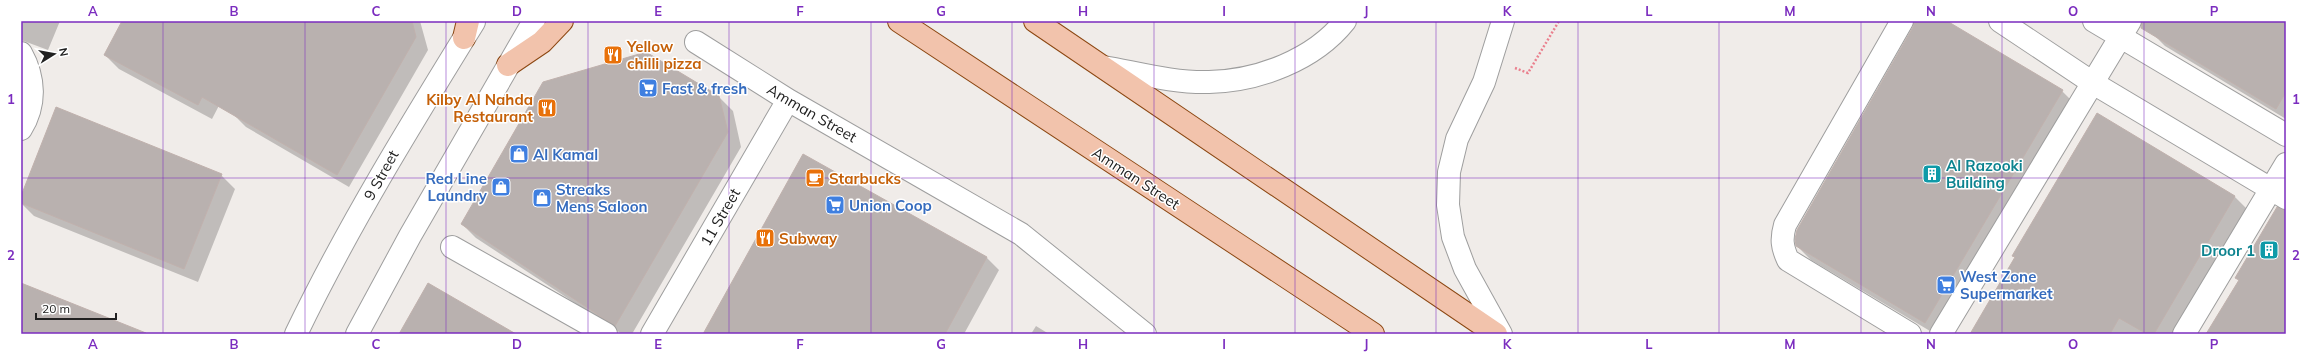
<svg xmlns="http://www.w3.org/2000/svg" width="2307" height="355" viewBox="0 0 2307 355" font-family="Mulish,sans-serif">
	<rect width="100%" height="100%" fill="#f0ece9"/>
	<!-- shadow -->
	<path fill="#0003" d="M 21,21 L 60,21 L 48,50 L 21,40 Z
		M 123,21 L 263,21 L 212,119 L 119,69 L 105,55 Z
		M 287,21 L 420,21 L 428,50 L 349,187 L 246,127 L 233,114 Z
		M 1914,21 L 1945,21 L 2062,91 L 2076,105 L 1935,334 L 1811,260 L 1797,246 L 1914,28 Z
		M 2160,21 L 2286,21 L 2286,119 L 2165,46 L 2153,34 Z
		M 719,97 L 733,111 L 741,147 L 632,334 L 622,334 L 476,238 L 462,224 Z
		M 803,155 L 987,258 L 999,270 L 964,334 L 704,334 Z
		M 221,175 L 235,189 L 198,282 L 34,216 L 21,203 L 21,199 Z
		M 2234,196 L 2248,210 L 2176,334 L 1971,334 L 2016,258 L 2013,255 Z
		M 1036,326 L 1049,334 L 1031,334 Z"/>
	<!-- building -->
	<path fill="#b9b1af" stroke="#c0b1ad" d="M 122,21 L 412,21 L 416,37 L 337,175 L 202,97 L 198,105 L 104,55 Z
		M 1914,21 L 1947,21 L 2063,90 L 1925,323 L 1796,246 L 1795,239 L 1797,230 L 1913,27 Z
		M 2142,21 L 2286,21 L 2286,92 L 2276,109 L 2141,28 Z
		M 646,52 L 719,96 L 728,132 L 615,326 L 461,224 L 543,82 Z
		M 56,107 L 222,174 L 184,269 L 21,203 L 21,196 Z
		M 2097,113 L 2235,196 L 2154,334 L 2147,334 L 2119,318 L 2110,334 L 1970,334 L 2015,257 L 2012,256 Z
		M 803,154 L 987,257 L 945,334 L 703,334 Z
		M 2277,207 L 2286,210 L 2286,334 L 2206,334 L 2239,280 L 2235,278 Z
		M 21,283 L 146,333 L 145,334 L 21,334 Z
		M 428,283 L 516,334 L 399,334 Z"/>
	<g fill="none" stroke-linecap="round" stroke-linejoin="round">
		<defs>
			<path id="minor" d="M 1902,21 L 1785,225 C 1781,239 1782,247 1788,260 L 1910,334
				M 2000,21 L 2093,83 L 2286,198
				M 2094,21 L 2286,135
				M 696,42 L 788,100 L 1021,234 L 1145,334
				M 21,53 C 35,78 36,105 21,129
				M 1104,67 C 1138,73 1174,83 1209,82 C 1258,81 1314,60 1345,21
				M 452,247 L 606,334
				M 296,334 C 348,226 411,124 474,22
				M 357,334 L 410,236 L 534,21
				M 652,334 L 788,100
				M 1501,334 L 1465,269 L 1453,237 L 1448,205 L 1449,172 L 1457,139 L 1484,82 L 1503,21
				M 1941,334 L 2130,21
				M 2184,334 L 2286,164"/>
			<path id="major" d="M 899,21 L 1373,334
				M 1035,21 L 1496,334
				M 464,38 L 468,21
				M 508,65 L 542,42 L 562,21"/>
		</defs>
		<!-- minor casing -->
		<use href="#minor" stroke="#9e9e9e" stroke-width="24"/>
		<!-- major casing -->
		<use href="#major" stroke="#8c4712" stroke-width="24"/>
		<!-- path -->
		<path stroke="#ea808e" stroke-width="2.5" stroke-dasharray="2 2" stroke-linecap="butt" d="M 1515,68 L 1528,73 L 1559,21"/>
		<!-- minor -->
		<use href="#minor" stroke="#fff" stroke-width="22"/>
		<!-- major -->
		<use href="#major" stroke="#f2c3ac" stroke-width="22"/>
	</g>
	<!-- grid -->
	<path fill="none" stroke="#7b2cbf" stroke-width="1" stroke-opacity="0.55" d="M 163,21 L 163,334M 305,21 L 305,334M 446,21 L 446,334M 588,21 L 588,334M 729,21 L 729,334M 871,21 L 871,334M 1012,21 L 1012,334M 1154,21 L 1154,334M 1295,21 L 1295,334M 1436,21 L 1436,334M 1578,21 L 1578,334M 1719,21 L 1719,334M 1861,21 L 1861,334M 2002,21 L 2002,334M 2144,21 L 2144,334M 21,178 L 2286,178"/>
	<!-- icons -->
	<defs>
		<symbol id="restaurant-square" viewBox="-11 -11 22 22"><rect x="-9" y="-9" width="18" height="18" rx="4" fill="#e8710a" stroke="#fff"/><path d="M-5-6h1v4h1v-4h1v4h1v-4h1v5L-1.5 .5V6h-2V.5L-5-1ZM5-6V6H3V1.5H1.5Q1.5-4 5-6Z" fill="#fff"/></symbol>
		<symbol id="supermarket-square" viewBox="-11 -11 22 22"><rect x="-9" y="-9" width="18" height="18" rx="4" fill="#3f7fe0" stroke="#fff"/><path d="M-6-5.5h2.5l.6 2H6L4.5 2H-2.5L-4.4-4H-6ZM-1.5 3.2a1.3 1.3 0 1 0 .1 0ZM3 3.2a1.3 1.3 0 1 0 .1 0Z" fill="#fff"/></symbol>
		<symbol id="shop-square" viewBox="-11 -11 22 22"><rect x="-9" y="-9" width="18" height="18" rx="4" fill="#3f7fe0" stroke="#fff"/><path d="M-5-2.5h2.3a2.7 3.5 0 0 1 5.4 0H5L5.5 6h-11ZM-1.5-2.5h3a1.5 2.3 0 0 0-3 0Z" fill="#fff"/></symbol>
		<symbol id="building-square" viewBox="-11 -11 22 22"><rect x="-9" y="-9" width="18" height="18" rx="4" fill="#0f9aa8" stroke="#fff"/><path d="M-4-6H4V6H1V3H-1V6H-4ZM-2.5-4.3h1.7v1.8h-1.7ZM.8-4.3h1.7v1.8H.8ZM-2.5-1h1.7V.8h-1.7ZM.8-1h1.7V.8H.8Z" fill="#fff"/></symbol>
		<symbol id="cafe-square" viewBox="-11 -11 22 22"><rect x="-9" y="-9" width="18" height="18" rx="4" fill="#e8710a" stroke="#fff"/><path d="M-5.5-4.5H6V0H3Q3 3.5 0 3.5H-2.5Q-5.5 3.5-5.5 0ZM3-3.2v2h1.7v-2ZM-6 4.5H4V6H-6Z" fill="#fff"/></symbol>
	</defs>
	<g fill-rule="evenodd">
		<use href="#restaurant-square" x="602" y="44" width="22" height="22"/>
		<use href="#supermarket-square" x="637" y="77" width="22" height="22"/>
		<use href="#restaurant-square" x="536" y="97" width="22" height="22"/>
		<use href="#shop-square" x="508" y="143" width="22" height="22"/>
		<use href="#building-square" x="1921" y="163" width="22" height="22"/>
		<use href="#cafe-square" x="804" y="167" width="22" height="22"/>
		<use href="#shop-square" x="490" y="176" width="22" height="22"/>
		<use href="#shop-square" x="531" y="187" width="22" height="22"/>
		<use href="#supermarket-square" x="824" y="194" width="22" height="22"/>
		<use href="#restaurant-square" x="754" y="227" width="22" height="22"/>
		<use href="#building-square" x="2258" y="239" width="22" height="22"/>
		<use href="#supermarket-square" x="1935" y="274" width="22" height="22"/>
	</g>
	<g text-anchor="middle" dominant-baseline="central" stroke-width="3" stroke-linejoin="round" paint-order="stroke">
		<!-- food labels -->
		<g font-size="15" font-weight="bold" fill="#c56008" stroke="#fff" text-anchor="start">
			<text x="627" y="46">Yellow<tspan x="627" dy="17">chilli pizza</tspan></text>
			<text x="533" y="99" text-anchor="end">Kilby Al Nahda<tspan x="533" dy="17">Restaurant</tspan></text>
			<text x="829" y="178">Starbucks</text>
			<text x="779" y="238">Subway</text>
		</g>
		<!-- shop labels -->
		<g font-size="15" font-weight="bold" fill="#366cbe" stroke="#fff" text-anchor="start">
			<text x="662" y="88">Fast &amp; fresh</text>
			<text x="533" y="154">Al Kamal</text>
			<text x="487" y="178" text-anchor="end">Red Line<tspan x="487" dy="17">Laundry</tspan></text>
			<text x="556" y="189">Streaks<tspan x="556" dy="17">Mens Saloon</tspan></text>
			<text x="849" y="205">Union Coop</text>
			<text x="1960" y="276">West Zone<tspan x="1960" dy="17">Supermarket</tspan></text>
		</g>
		<!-- street labels -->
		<g font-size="15" fill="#212121" stroke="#fff">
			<text transform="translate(812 113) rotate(30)">Amman Street</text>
			<text transform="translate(381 175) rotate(-61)">9 Street</text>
			<text transform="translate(1136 178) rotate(33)">Amman Street</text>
			<text transform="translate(720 217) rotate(-60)">11 Street</text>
		</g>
		<!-- culture labels -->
		<g font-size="15" font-weight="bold" fill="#0d838f" stroke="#fff" text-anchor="start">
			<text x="1946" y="165">Al Razooki<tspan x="1946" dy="17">Building</tspan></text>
			<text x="2255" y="250" text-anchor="end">Droor 1</text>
		</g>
	</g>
	<!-- border -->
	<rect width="2307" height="355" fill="none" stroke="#ffffff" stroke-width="44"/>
	<!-- north arrow -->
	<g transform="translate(54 54) rotate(79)" stroke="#ffffff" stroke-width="3" paint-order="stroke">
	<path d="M0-3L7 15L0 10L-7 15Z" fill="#212121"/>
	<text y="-6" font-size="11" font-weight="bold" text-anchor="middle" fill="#212121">N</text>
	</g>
	<!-- scale -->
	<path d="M36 313v6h80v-6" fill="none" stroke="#212121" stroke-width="2"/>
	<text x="42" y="313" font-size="12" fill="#212121" stroke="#ffffff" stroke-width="3" paint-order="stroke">20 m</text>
	<rect x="22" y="22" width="2263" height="311" fill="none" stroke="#7b2cbf" stroke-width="1.5"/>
	<g font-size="13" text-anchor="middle" font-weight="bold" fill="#7b2cbf">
		<text x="93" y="16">A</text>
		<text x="234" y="16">B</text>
		<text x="376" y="16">C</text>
		<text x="517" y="16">D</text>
		<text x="658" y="16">E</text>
		<text x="800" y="16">F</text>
		<text x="941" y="16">G</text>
		<text x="1083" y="16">H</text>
		<text x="1224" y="16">I</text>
		<text x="1366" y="16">J</text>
		<text x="1507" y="16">K</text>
		<text x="1649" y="16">L</text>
		<text x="1790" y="16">M</text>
		<text x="1931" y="16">N</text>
		<text x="2073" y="16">O</text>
		<text x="2214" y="16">P</text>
		<text x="11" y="104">1</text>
		<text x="2296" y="104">1</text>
		<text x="11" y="260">2</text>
		<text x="2296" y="260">2</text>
		<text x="93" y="349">A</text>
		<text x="234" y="349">B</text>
		<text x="376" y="349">C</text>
		<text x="517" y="349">D</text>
		<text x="658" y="349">E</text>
		<text x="800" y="349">F</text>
		<text x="941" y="349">G</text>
		<text x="1083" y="349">H</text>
		<text x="1224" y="349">I</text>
		<text x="1366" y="349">J</text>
		<text x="1507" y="349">K</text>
		<text x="1649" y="349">L</text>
		<text x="1790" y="349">M</text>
		<text x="1931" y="349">N</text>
		<text x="2073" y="349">O</text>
		<text x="2214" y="349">P</text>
	</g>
</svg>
